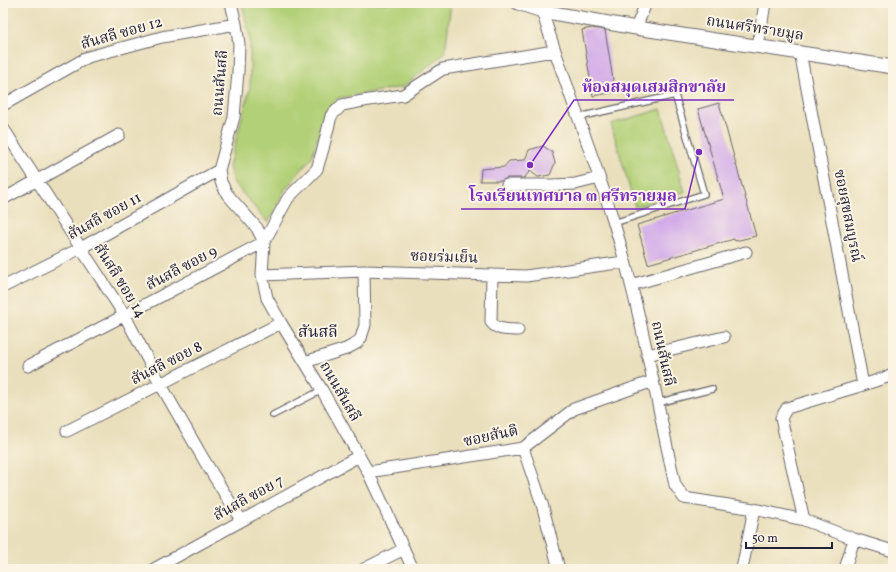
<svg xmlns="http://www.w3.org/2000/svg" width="896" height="572" viewBox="0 0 896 572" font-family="Vollkorn,'Noto Serif Thai',serif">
	<rect width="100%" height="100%" fill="#fcf5e5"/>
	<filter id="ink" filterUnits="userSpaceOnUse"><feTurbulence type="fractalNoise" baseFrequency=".025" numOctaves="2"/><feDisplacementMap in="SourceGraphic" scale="8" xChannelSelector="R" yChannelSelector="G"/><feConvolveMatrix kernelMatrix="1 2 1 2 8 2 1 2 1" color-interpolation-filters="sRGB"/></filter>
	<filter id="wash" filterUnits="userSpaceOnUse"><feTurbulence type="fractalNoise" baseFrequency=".012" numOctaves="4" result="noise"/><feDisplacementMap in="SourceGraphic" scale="16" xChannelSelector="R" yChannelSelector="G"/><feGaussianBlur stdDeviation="0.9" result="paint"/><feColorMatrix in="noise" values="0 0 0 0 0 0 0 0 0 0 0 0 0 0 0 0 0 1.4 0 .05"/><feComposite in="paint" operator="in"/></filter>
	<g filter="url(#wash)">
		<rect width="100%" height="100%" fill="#e9dfbc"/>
		<!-- green -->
		<path fill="#b2d077" stroke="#6a7959" d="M 242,3 L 451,3 L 445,53 L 403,87 L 338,98 L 326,109 L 312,157 L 284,191 L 268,223 L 233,182 L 229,166 L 250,88 L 250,38 Z
			M 661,109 L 685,192 L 635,207 L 611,124 Z"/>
		<g id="blocks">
			<!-- building -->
			<path fill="#d2abe9" d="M 592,28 L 605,30 L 615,92 L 593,96 L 582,30 Z
				M 719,103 L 756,236 L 735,241 L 734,239 L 648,264 L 637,225 L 724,199 L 698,109 Z
				M 543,146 L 552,152 L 555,163 L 550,175 L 538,177 L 530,171 L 524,178 L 507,178 L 501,181 L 480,181 L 481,169 L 504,167 L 509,161 L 525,160 L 529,150 Z"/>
		</g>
	</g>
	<g filter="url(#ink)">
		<use href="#blocks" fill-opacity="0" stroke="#686468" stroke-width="1"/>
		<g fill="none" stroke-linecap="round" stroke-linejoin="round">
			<defs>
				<path id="service" d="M 579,117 L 675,95 L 704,194 L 614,223
					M 657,403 L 712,389
					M 273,415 L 322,390"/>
				<path id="minor" d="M 231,3 L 236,24 L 239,44 L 238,72 L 234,117 L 219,170 L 221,182 L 227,194 L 257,228 L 264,242 L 262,275 L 267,298 L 281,323 L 322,390 L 368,472 L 413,569
					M 542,11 C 564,82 592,151 614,223 C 640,308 656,397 675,485 L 684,498 L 754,509 L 804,520 L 854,539 L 893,551
					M 636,28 L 646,3
					M 758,46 L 765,3
					M 800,52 L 863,385 L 787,408 L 781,418 L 804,520
					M 3,105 L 88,57 L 162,37 L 236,24
					M 3,128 L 125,316 L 161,385 L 204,460 L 241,520
					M 507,185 L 552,185 L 575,184 L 599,178
					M 3,199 L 119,135
					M 262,275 L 364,271 L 526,276 L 624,262
					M 492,275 L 491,322 C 497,331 508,329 518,330
					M 631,285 L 746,252
					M 3,287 L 81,248 L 219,170
					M 647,355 L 724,337
					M 305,362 L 346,349 L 357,343 L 361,338 L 365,325 L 364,271
					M 28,366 L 264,242 L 288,198 L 317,169 L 323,149 L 331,116 L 342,105 L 363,101 L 403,95 L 443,69 L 554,51
					M 863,385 L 893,375
					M 67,431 L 281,323
					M 523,448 L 542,504 L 559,569
					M 368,472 L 523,448 L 574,409 L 653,381
					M 154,569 L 359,456
					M 364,569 L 404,549
					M 742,569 L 754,509
					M 845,569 L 854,539"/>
				<path id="tertiary" d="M 518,3 L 542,11 L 636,28 L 893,67"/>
			</defs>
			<!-- service casing -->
			<use href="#service" stroke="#686468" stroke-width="8"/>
			<!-- minor casing -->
			<use href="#minor" stroke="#686468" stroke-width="13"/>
			<!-- tertiary casing -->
			<use href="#tertiary" stroke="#686468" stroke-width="15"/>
			<!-- service -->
			<use href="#service" stroke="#fff" stroke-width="5.5"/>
			<!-- minor -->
			<use href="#minor" stroke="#fff" stroke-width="11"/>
			<!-- tertiary -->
			<use href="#tertiary" stroke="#fff" stroke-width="13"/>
		</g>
	</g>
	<g text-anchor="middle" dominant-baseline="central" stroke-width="4" stroke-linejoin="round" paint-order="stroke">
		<!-- street labels -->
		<g font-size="15" fill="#22223b" stroke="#fcf5e5">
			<text transform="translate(755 29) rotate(9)">ถนนศรีทรายมูล</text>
			<text transform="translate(122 34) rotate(-16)">สันสลี ซอย 12</text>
			<text transform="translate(221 83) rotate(-85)">ถนนสันสลี</text>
			<text transform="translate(847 216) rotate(79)">ซอยสุขสมบูรณ์</text>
			<text transform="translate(105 217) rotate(-29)">สันสลี ซอย 11</text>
			<text transform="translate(444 258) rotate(2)">ซอยร่มเย็น</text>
			<text transform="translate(182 269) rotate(-28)">สันสลี ซอย 9</text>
			<text transform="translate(119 281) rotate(58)">สันสลี ซอย 14</text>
			<text transform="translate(662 354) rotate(78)">ถนนสันสลี</text>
			<text transform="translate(167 364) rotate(-27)">สันสลี ซอย 8</text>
			<text transform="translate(339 392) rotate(60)">ถนนสันสลี</text>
			<text transform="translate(491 437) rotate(-12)">ซอยสันติ</text>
			<text transform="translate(249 499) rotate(-29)">สันสลี ซอย 7</text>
		</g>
		<!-- neighbourhood labels -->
		<g font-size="16" fill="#22223b" stroke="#fcf5e5">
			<text x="318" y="333">สันสลี</text>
		</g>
	</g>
	<!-- callouts -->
	<path fill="none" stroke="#7b2cbf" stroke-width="1.5" d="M530 165L574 100H734M699 152L685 209H461"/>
	<g fill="#7b2cbf" stroke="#fcf5e5" stroke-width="1.5">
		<circle cx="530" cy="165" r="4"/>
		<circle cx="699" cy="152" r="4"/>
	</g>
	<g font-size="16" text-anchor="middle" font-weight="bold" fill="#7b2cbf" stroke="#fcf5e5" stroke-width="4" stroke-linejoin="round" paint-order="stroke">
		<text x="654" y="92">ห้องสมุดเสมสิกขาลัย</text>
		<text x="573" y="201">โรงเรียนเทศบาล ๓ ศรีทรายมูล</text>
	</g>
	<!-- margin -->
	<rect width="896" height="572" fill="none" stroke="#fcf5e5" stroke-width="16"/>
	<!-- scale -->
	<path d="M746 542v6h86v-6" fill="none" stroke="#22223b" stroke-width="2"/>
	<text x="752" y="542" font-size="12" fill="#22223b" stroke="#fcf5e5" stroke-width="3" paint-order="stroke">50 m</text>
</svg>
